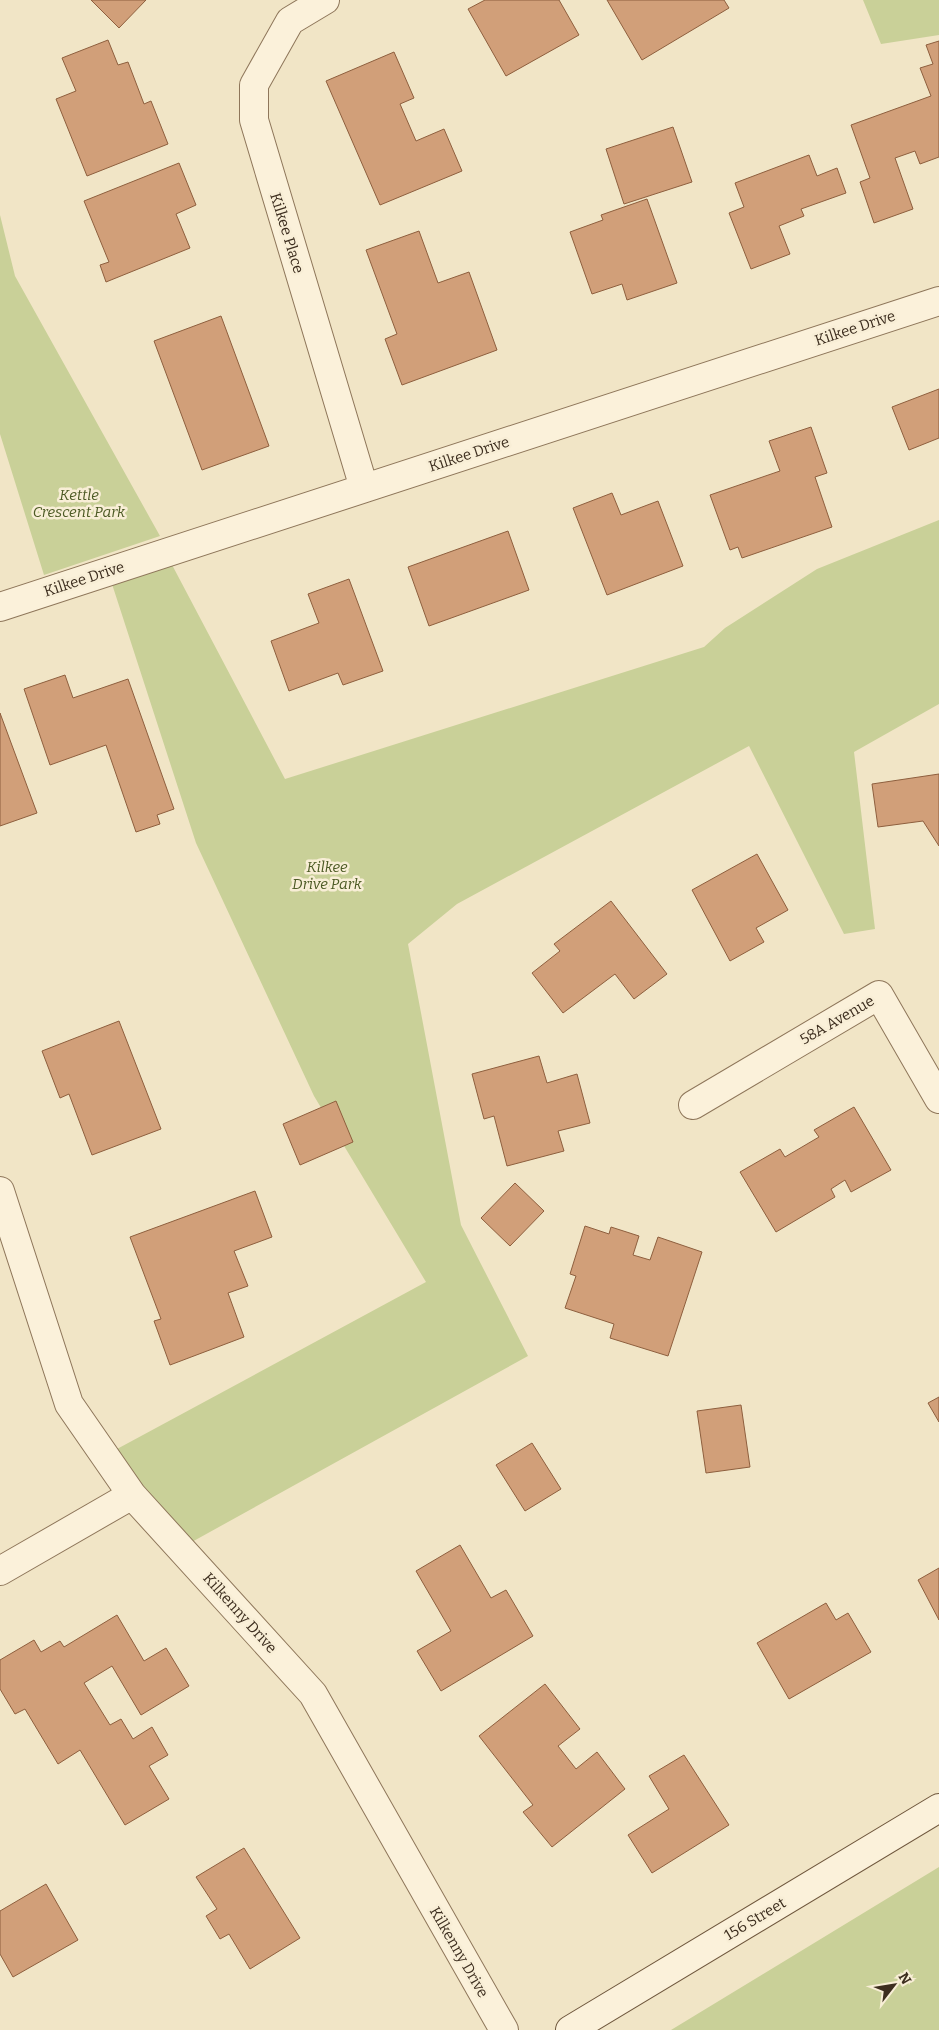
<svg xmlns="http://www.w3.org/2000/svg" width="939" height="2030" viewBox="0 0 939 2030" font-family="Bitter,serif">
	<rect width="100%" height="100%" fill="#f1e5c6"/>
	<!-- green -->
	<path fill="#c9d098" d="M 863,0 L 939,0 L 939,35 L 881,44 Z
		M 0,215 L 15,276 L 160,536 L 44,575 L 0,434 Z
		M 939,520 L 939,704 L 854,752 L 875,929 L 844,934 L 749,746 L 457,904 L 408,944 L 461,1225 L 528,1356 L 190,1543 L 144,1492 L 117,1449 L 426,1282 L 314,1096 L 196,843 L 112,584 L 170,561 L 285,779 L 704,647 L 725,628 L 817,569 Z
		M 939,1867 L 939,2030 L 671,2030 Z"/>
	<!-- building -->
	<path fill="#d19f79" stroke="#8e5f3e" d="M 91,0 L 146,0 L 119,28 Z
		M 485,0 L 559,0 L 579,35 L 506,76 L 468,9 Z
		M 607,0 L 724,0 L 729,8 L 642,60 Z
		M 108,40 L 118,65 L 128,62 L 144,104 L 151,101 L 168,144 L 87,176 L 56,99 L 76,91 L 62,58 Z
		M 939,41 L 939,157 L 920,164 L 915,151 L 895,158 L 913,209 L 874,223 L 860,182 L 870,178 L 851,125 L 931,96 L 920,68 L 933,64 L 926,45 Z
		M 394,52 L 414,98 L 400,104 L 416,141 L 444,129 L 462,171 L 380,205 L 326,81 Z
		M 673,127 L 692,182 L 624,204 L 606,149 Z
		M 809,155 L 817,176 L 837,168 L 846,193 L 801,209 L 804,216 L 779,226 L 790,254 L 751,269 L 729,213 L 744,207 L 735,183 Z
		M 179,163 L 196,205 L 176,214 L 190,248 L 106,282 L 100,265 L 109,262 L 84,201 Z
		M 647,199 L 677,283 L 627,300 L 622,284 L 592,294 L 570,232 L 603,220 L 601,215 Z
		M 419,231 L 438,283 L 469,272 L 497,350 L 402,385 L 385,339 L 397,334 L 366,250 Z
		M 221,316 L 269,446 L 202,470 L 154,341 Z
		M 939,389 L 939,438 L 909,450 L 892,407 Z
		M 811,427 L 827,473 L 815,477 L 832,527 L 742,558 L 738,547 L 730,550 L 710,495 L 780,471 L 769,441 Z
		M 612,493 L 621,515 L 658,501 L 683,566 L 607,595 L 573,508 Z
		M 508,531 L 529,590 L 429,626 L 408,567 Z
		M 349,579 L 383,671 L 343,685 L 338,673 L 289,691 L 271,641 L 319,623 L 308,594 Z
		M 65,675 L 73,698 L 128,679 L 174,809 L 157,815 L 160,824 L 136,832 L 106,745 L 50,765 L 24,689 Z
		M 0,713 L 37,813 L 0,826 Z
		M 939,774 L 939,846 L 923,821 L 878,827 L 872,784 Z
		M 757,854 L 788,910 L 756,928 L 764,942 L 730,961 L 692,890 Z
		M 611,901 L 667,974 L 634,999 L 615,974 L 563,1013 L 532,973 L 560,951 L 554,944 Z
		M 119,1021 L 161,1129 L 92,1155 L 69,1094 L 60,1098 L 42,1051 Z
		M 539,1056 L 547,1083 L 577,1074 L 590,1123 L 558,1131 L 564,1151 L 507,1166 L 494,1116 L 484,1119 L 472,1074 Z
		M 336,1101 L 353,1142 L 300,1165 L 283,1124 Z
		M 854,1107 L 891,1170 L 851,1192 L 845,1180 L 831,1189 L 835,1197 L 776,1232 L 740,1172 L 780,1149 L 785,1157 L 819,1137 L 814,1130 Z
		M 515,1183 L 544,1211 L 510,1246 L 481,1218 Z
		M 255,1191 L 272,1237 L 234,1251 L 248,1286 L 228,1293 L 244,1337 L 170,1365 L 154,1321 L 161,1319 L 130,1237 Z
		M 585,1226 L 609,1234 L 611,1227 L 639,1236 L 633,1255 L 650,1260 L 658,1237 L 702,1252 L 668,1356 L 610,1338 L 614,1324 L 565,1308 L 576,1276 L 570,1274 Z
		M 939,1397 L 939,1422 L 928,1403 Z
		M 741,1405 L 750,1467 L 706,1473 L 697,1411 Z
		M 532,1443 L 561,1489 L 525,1511 L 496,1465 Z
		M 460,1545 L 491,1598 L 506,1590 L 533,1636 L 441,1691 L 417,1651 L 451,1631 L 416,1571 Z
		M 939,1568 L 939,1620 L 918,1580 Z
		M 826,1603 L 836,1620 L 848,1613 L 871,1652 L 789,1699 L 757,1643 Z
		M 117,1615 L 144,1661 L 166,1648 L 189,1686 L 141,1715 L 112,1666 L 84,1683 L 110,1725 L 121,1719 L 133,1739 L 152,1727 L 168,1755 L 149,1766 L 169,1799 L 125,1825 L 80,1750 L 58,1764 L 25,1709 L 15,1714 L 0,1689 L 0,1660 L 34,1640 L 41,1652 L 60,1641 L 64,1647 Z
		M 545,1684 L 580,1729 L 558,1746 L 576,1769 L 597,1752 L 625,1789 L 552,1847 L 523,1812 L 533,1805 L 479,1736 Z
		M 684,1755 L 729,1825 L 652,1873 L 628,1835 L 669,1809 L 649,1776 Z
		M 244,1848 L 300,1938 L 250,1969 L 229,1934 L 220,1939 L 206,1916 L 217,1909 L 196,1877 Z
		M 46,1884 L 78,1940 L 13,1977 L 0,1954 L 0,1911 Z"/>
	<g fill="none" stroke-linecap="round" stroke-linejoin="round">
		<defs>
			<path id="street" d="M 325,0 L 290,21 L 254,85 L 254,120 L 364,488
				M 0,607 L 939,301
				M 693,1105 L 879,995 L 939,1099
				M 0,1191 L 69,1404 L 132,1495 L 313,1694 L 504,2030
				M 0,1571 L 132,1495"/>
			<path id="secondary" d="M 570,2030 L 939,1808"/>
		</defs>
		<!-- street casing -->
		<use href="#street" stroke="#8e765a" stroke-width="30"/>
		<!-- secondary casing -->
		<use href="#secondary" stroke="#6f573d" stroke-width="30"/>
		<!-- street -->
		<use href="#street" stroke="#fbf1da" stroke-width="28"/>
		<!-- secondary -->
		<use href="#secondary" stroke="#fbf1da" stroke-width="28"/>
	</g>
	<g text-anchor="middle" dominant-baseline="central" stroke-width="5" stroke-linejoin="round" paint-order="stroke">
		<!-- street labels -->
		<g font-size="15" fill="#3d2e1f" stroke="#f8eed6">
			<text transform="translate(287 233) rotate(73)">Kilkee Place</text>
			<text transform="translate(855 328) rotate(-18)">Kilkee Drive</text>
			<text transform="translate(469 454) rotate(-18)">Kilkee Drive</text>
			<text transform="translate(84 579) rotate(-18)">Kilkee Drive</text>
			<text transform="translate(837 1020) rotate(-30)">58A Avenue</text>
			<text transform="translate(240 1613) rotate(48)">Kilkenny Drive</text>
			<text transform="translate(755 1919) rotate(-31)">156 Street</text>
			<text transform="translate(459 1952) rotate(60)">Kilkenny Drive</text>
		</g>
		<!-- park labels -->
		<g font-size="15" font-style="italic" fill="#4c5a24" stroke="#f8eed6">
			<text x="79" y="495">Kettle<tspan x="79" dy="17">Crescent Park</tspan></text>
			<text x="327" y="867">Kilkee<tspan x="327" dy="17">Drive Park</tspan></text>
		</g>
	</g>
	<!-- north arrow -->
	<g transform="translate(894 1985) rotate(59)" stroke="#f8eed6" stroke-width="4" paint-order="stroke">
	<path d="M0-4L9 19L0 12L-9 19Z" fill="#3d2e1f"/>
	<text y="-8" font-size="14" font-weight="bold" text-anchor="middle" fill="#3d2e1f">N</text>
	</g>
</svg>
